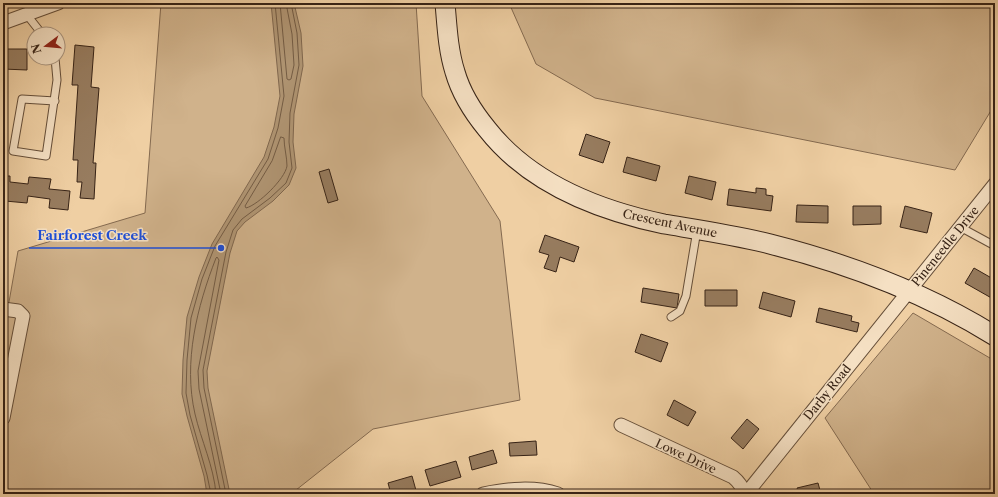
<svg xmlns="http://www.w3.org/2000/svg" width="998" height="497" viewBox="0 0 998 497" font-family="'Libre Caslon Text',serif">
	<rect width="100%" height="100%" fill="#efcfa3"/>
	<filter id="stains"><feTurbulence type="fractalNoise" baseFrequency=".005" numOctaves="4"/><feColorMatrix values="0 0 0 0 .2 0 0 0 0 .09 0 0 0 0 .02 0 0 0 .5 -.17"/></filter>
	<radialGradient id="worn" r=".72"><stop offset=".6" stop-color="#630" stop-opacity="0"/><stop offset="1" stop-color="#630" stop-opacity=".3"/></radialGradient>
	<!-- green -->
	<path fill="#d0b28b" stroke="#846a50" d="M 161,3 L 416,3 L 422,96 L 500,221 L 520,400 L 373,429 L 291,494 L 3,494 L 3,336 L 18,251 L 145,213 Z
		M 509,3 L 995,3 L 995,104 L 955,170 L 595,98 L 536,64 Z
		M 913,313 L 995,361 L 995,494 L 874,494 L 825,418 Z"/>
	<!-- water -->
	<path fill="#b09573" stroke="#80674e" d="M 271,3 L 294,3 L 301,33 L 303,66 L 294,114 L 293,142 L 296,168 L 289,185 L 273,201 L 245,222 L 237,231 L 230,253 L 207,371 L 208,388 L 230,494 L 207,494 L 204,476 L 187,416 L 182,394 L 183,360 L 187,317 L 199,277 L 212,244 L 264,157 L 274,127 L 280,96 Z"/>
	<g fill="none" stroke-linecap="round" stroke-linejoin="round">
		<!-- shore -->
		<path stroke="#745c44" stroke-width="1" d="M 280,3 L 287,79 L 289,80 L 291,79 L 294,65 L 292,34 L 286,3
			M 281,137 L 284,138 C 284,147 287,157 287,166 C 285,179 258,205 246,208 L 245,206 L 272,161 Z
			M 211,494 L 207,475 L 190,415 L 186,393 L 187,360 L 191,318 L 202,279 L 215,246 L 268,159 L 278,128 L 284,96 L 275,3
			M 216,494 C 214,467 201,440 195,414 C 183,362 197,307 216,258 L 217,257 L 219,260 L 198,371 L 199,389 L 221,494
			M 226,494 L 204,388 L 203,370 L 226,252 L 233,230 L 242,219 L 270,198 L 286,183 L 292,168 L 289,142 L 290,113 L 299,65 L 297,33 L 291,3"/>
	</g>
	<!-- building -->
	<path fill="#977c5f" stroke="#372316" d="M 75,45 L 94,47 L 91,87 L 99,88 L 93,163 L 96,163 L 94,199 L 80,198 L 82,182 L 77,182 L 78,160 L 73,160 L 78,85 L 72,85 Z
		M 3,49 L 27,49 L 27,70 L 3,69 Z
		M 586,134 L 610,142 L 603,163 L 579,155 Z
		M 627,157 L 660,166 L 656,181 L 623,172 Z
		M 329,169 L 338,200 L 328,203 L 319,172 Z
		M 3,176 L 10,176 L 10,182 L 28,184 L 29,177 L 51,179 L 49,189 L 70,191 L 68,210 L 49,208 L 50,199 L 28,196 L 27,203 L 5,201 L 5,194 L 3,194 Z
		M 689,176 L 716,182 L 712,200 L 685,193 Z
		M 756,188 L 766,189 L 766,195 L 773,196 L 771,211 L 727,205 L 729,189 L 756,193 Z
		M 797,205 L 828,206 L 828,223 L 796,222 Z
		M 853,206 L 881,206 L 881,224 L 853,225 Z
		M 905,206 L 932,213 L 927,233 L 900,227 Z
		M 545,235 L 579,247 L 574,262 L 560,257 L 556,272 L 544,268 L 549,255 L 539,252 Z
		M 974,268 L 995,280 L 995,300 L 965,283 Z
		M 643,288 L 679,294 L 677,308 L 641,302 Z
		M 705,290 L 737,290 L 737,306 L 705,306 Z
		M 763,292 L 795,301 L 791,317 L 759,308 Z
		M 819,308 L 852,316 L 851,321 L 859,323 L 857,332 L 816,322 Z
		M 641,334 L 668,343 L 661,362 L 635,352 Z
		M 674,400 L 696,412 L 688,426 L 667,415 Z
		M 747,419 L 759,429 L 743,449 L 731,438 Z
		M 536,441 L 537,455 L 510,456 L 509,443 Z
		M 493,450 L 497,463 L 472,470 L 469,457 Z
		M 456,461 L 461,477 L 430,486 L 425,470 Z
		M 412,476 L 417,494 L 391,494 L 388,483 Z
		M 818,483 L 821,494 L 799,494 L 797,488 Z"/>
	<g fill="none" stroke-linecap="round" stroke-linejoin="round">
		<defs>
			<path id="lane" d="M 27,15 L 42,34
				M 55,58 L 57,80 L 46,156 L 13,151 L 22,99 L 55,101
				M 960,227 L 995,246
				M 671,317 L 680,311 L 686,296 L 697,230"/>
			<path id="street" d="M 3,23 L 58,3
				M 3,309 L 18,311 L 23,316 L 3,418
				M 621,425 L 733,477 C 739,482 742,486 745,494
				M 483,494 C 508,489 534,486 558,494
				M 746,494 L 995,184"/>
			<path id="secondary" d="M 445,3 C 447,26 448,50 455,72 C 461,93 473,112 487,129 C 530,184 597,210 664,224 C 700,230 735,235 770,244 C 849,264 926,293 995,336"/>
		</defs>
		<!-- lane casing -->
		<use href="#lane" stroke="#654e39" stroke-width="9"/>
		<!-- street casing -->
		<use href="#street" stroke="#654e39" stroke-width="15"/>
		<!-- secondary casing -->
		<use href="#secondary" stroke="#372316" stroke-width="21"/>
		<!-- lane -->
		<use href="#lane" stroke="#f5e0c3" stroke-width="7"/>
		<!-- street -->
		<use href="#street" stroke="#f5e0c3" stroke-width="13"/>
		<!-- secondary -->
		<use href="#secondary" stroke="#f5e0c3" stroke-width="19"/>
	</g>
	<g text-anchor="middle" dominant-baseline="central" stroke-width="3" stroke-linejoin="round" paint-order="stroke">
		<!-- street labels -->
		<g font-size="12" fill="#372316" stroke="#f5e0c3">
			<text transform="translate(670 223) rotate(12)">Crescent Avenue</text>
			<text transform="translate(945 246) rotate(-51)">Pineneedle Drive</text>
			<text transform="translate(827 392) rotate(-51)">Darby Road</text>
			<text transform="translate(686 456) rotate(25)">Lowe Drive</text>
		</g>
	</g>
	<!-- callouts -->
	<path fill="none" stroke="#1d4ed8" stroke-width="1.5" d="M221 248L154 248H29"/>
	<circle fill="#1d4ed8" stroke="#f5e0c3" stroke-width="1.5" cx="221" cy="248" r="4"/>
	<g font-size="13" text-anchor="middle" font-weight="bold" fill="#1d4ed8" stroke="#f5e0c3" stroke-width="3" stroke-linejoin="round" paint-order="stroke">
		<text x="92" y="240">Fairforest Creek</text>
	</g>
	<!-- margin -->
	<rect width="998" height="497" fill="none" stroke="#efcfa3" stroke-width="16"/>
	<rect x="4" y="4" width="990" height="489" fill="none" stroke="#372316" stroke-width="2"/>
	<rect x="8" y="8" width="982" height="481" fill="none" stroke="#372316"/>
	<!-- north arrow -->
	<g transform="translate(46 46) rotate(254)"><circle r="19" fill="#f5e0c3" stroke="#a9947e"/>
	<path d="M0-3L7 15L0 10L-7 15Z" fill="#8f2418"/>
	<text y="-6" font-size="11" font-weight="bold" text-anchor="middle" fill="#372316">N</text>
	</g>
	<rect width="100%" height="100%" filter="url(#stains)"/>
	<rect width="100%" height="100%" fill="url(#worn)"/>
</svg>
